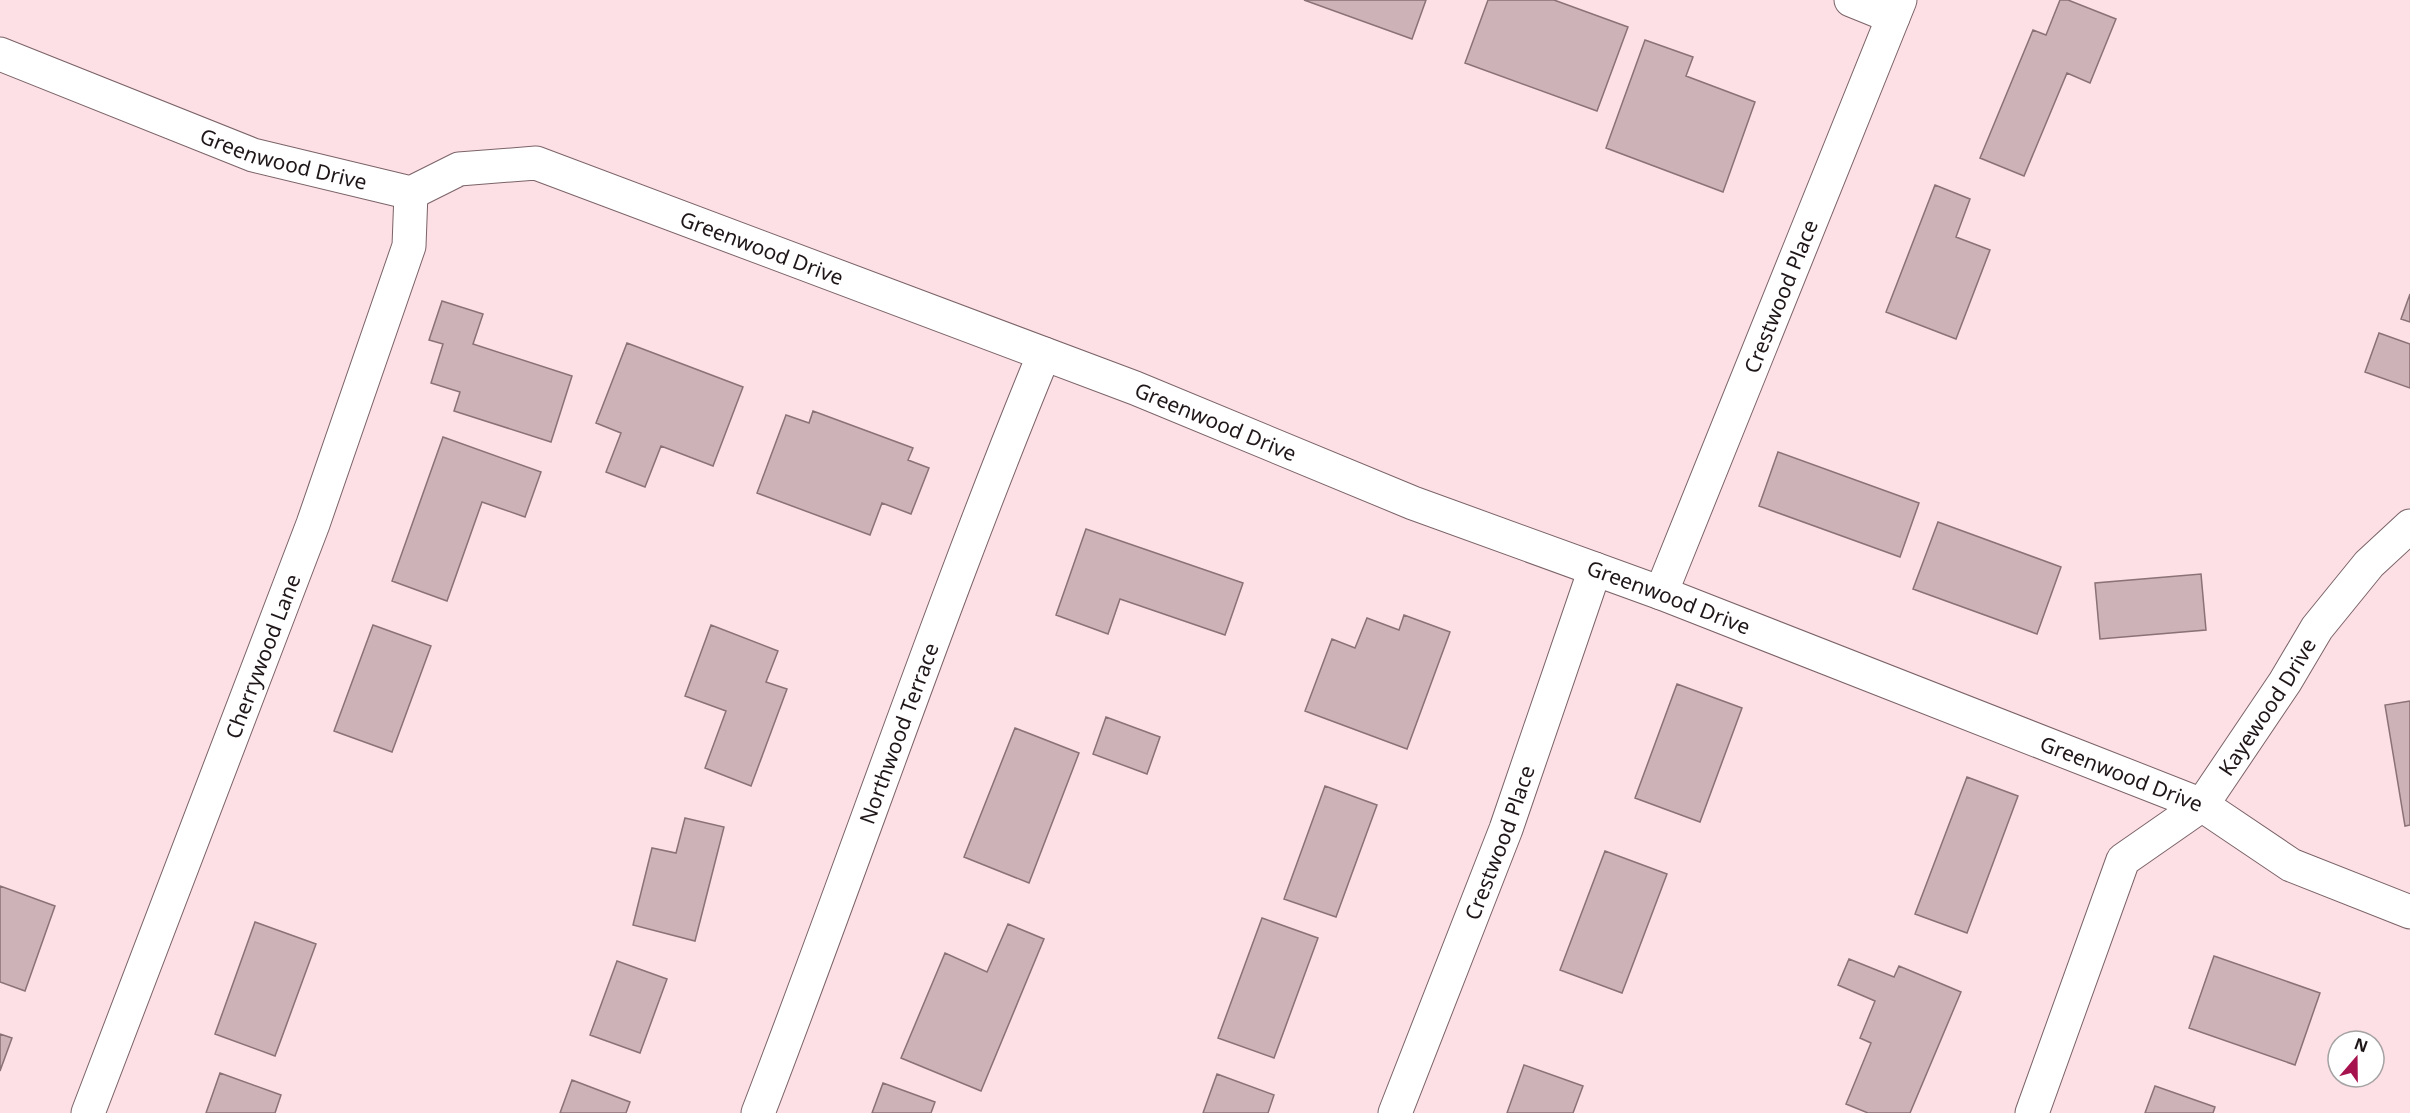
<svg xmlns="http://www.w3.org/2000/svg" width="2410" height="1113" viewBox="0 0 2410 1113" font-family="'Noto Sans',sans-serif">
	<rect width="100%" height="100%" fill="#fce0e5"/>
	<!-- building -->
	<path fill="#cdb2b7" stroke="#8a7276" stroke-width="1.5" d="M 1304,0 L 1426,0 L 1412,39 Z
		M 1488,0 L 1554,0 L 1628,27 L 1597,111 L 1465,63 Z
		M 2060,0 L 2068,0 L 2116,19 L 2090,83 L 2067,73 L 2024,176 L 1980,158 L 2033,30 L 2046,35 Z
		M 1645,40 L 1693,57 L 1686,76 L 1755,102 L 1723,192 L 1606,148 Z
		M 1935,185 L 1970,199 L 1956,237 L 1990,250 L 1956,339 L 1886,312 Z
		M 2410,294 L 2410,322 L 2401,319 Z
		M 442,301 L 483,314 L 473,344 L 572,376 L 551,442 L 454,411 L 460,392 L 431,383 L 443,344 L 429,340 Z
		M 2379,333 L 2410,344 L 2410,388 L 2365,372 Z
		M 627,343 L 743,387 L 713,466 L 661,446 L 645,487 L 606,472 L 621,433 L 596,423 Z
		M 813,411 L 913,448 L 908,460 L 929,468 L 911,514 L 882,503 L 870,535 L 757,493 L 786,415 L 809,423 Z
		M 443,437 L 541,472 L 525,517 L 482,502 L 447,601 L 392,581 Z
		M 1778,452 L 1919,503 L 1900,557 L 1759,506 Z
		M 1938,522 L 2061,567 L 2037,634 L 1913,589 Z
		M 1086,529 L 1243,583 L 1225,635 L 1120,599 L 1108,634 L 1056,615 Z
		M 2201,574 L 2206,630 L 2100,639 L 2095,583 Z
		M 1404,615 L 1450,632 L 1407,749 L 1305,711 L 1332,639 L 1355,648 L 1367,618 L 1399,630 Z
		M 373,625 L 431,646 L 392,752 L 334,731 Z
		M 711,625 L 778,651 L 766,682 L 787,689 L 751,786 L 705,768 L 726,711 L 685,696 Z
		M 1677,684 L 1742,708 L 1700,822 L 1635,798 Z
		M 2410,701 L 2410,825 L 2405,826 L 2385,705 Z
		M 1106,717 L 1160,737 L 1147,774 L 1093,754 Z
		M 1015,728 L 1079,753 L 1029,883 L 964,857 Z
		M 1967,777 L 2018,796 L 1967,933 L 1915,914 Z
		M 1325,786 L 1377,805 L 1336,917 L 1284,899 Z
		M 685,818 L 724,827 L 695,941 L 633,925 L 652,848 L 676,853 Z
		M 1605,851 L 1667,874 L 1622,993 L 1560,970 Z
		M 0,886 L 55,906 L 25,991 L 0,982 Z
		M 1262,918 L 1318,938 L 1274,1058 L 1218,1038 Z
		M 255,922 L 316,944 L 275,1056 L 215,1034 Z
		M 1008,924 L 1044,939 L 981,1091 L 901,1058 L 945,953 L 987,972 Z
		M 2214,956 L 2320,993 L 2295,1065 L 2189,1028 Z
		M 1849,959 L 1894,977 L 1899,966 L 1961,992 L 1910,1113 L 1868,1113 L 1846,1104 L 1871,1043 L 1860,1038 L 1875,1001 L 1838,985 Z
		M 617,961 L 667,979 L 640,1053 L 590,1035 Z
		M 0,1034 L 12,1038 L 0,1071 Z
		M 1524,1065 L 1583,1086 L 1573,1113 L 1507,1113 Z
		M 220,1073 L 281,1095 L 275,1113 L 206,1113 Z
		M 1217,1074 L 1274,1095 L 1268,1113 L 1203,1113 Z
		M 572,1080 L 630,1102 L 626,1113 L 560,1113 Z
		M 883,1083 L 935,1102 L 931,1113 L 872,1113 Z
		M 2155,1086 L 2215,1107 L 2213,1113 L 2145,1113 Z"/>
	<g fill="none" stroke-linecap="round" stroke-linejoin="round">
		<defs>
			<g id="minor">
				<path d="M 1851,0 L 1893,17"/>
				<path id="s1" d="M 0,54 L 253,155 L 411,193 L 459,169 L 536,163 L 1135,388 L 1413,503 L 1661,593 L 2202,805 L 2291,865 L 2410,912"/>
				<path id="s2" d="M 1661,593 L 1900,0"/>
				<path id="s3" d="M 88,1113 L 313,524 L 409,246 L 411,193"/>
				<path id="s4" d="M 758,1113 C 855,861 941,604 1044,354"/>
				<path id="s5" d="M 1395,1113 L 1506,829 L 1595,569"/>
				<path id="s6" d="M 2032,1113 L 2123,860 L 2202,805 L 2285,682 L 2317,628 L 2369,564 L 2410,526"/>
			</g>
		</defs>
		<!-- minor casing -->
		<use href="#minor" stroke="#7b6368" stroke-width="35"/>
		<!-- minor -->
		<use href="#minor" stroke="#fff" stroke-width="33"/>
	</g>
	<g text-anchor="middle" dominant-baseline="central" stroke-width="6" stroke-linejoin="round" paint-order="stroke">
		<!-- street labels -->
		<g font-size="21" fill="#1f1618" stroke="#fff">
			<text stroke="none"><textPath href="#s1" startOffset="303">Greenwood Drive</textPath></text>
			<text stroke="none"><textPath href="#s1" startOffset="807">Greenwood Drive</textPath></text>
			<text stroke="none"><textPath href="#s2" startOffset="320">Crestwood Place</textPath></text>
			<text stroke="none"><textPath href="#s1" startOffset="1293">Greenwood Drive</textPath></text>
			<text stroke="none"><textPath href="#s1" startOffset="1779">Greenwood Drive</textPath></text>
			<text stroke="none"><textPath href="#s3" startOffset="489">Cherrywood Lane</textPath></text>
			<text stroke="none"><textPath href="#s6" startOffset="483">Kayewood Drive</textPath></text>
			<text stroke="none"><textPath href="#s4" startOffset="405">Northwood Terrace</textPath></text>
			<text stroke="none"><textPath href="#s1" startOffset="2265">Greenwood Drive</textPath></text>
			<text stroke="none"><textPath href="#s5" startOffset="290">Crestwood Place</textPath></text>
		</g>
	</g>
	<!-- north arrow -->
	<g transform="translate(2356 1059) rotate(20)"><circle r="28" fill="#ffffff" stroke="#a5a2a3" stroke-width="1.5"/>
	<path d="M0-4.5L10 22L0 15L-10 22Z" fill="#a6124d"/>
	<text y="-9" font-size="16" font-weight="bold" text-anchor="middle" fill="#1f1618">N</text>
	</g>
</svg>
